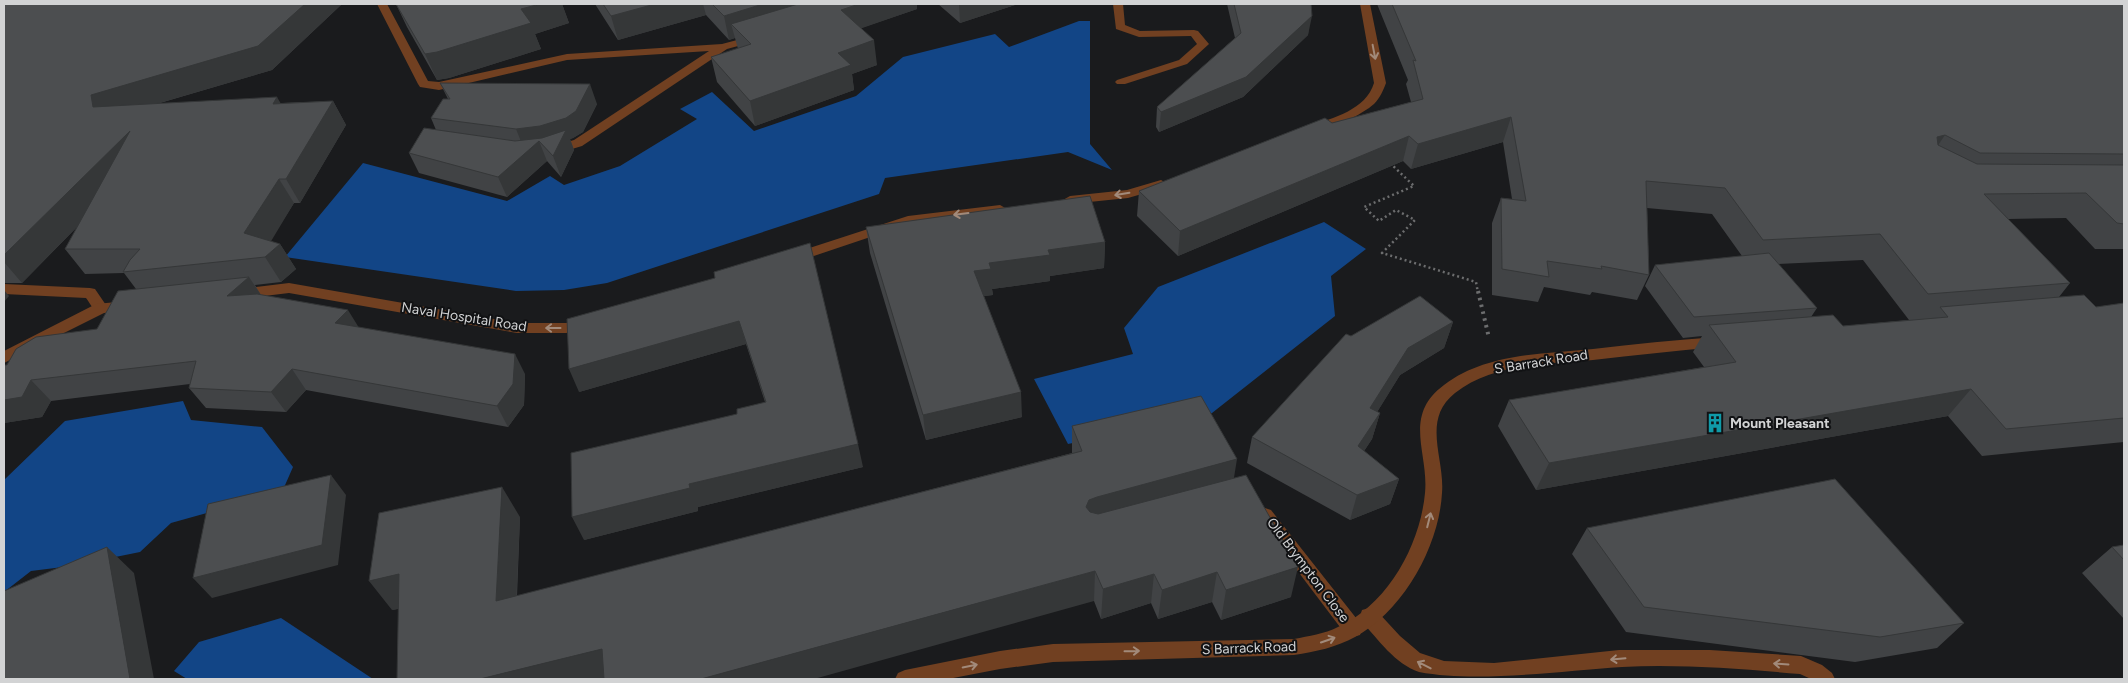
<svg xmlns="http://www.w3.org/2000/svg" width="2128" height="683" viewBox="0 0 2128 683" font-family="Figtree,sans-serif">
	<rect width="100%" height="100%" fill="#1a1b1d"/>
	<!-- forest -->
	<path fill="#124586" d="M 1079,21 L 1090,21 L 1090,144 L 1112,170 L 1068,152 L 885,178 L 879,194 L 607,283 L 564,290 L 516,291 L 285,257 L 363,163 L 507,201 L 550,176 L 564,185 L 620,166 L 697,119 L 680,109 L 712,92 L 754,131 L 856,96 L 903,57 L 995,34 L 1009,47 Z
		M 1324,222 L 1366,249 L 1331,276 L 1335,316 L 1212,413 L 1068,444 L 1034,379 L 1133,354 L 1124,328 L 1158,287 Z
		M 183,401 L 191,420 L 262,427 L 293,467 L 282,492 L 171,523 L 140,552 L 71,566 L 31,571 L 4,592 L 4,480 L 65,421 Z
		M 281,618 L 373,679 L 187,679 L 174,671 L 199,642 Z"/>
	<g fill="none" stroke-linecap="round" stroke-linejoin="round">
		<!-- path-far1 -->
		<path stroke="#6c6d6e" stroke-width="2.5" stroke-dasharray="2 3" stroke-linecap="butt" d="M 1390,163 L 1414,186 L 1364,207 L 1379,221 L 1396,210 L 1415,220 L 1382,253 L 1476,282 L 1478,293"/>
		<!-- path -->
		<path stroke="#6c6d6e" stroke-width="4" stroke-dasharray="2.5 4.5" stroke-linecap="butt" d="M 1478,291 L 1489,338"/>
		<!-- lane -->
		<path fill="#714021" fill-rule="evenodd" d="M 377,4 L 387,4 L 428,81 L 439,82 L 567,54 L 722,44 L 756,35 L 762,38 L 760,40 L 727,49 L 582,146 L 552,155 L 546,151 L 548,148 L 574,140 L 709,51 L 567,60 L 439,90 L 420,87 L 418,84 Z
			M 1113,4 L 1123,4 L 1125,25 L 1140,31 L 1194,30 L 1198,31 L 1209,44 L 1187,64 L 1125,84 L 1117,84 L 1115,82 L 1117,80 L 1179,60 L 1197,44 L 1191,36 L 1139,37 L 1116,29 Z
			M 4,284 L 90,288 L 95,289 L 108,308 L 106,312 C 95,315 92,306 86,298 L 4,294 Z
			M 1265,508 L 1271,510 L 1360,623 L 1362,629 L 1360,635 L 1353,637 L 1346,635 L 1259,520 L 1256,515 L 1259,510 Z
			M 1369,608 L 1376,610 L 1400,636 L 1420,653 L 1444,661 L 1494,663 L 1619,650 L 1710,650 L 1801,656 L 1822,665 L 1832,673 L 1835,679 L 1811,679 L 1800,674 C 1741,669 1681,664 1622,667 C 1560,671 1477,683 1419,672 C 1395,664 1378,639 1362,622 L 1360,616 L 1362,610 Z"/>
		<!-- street -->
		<path fill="#714021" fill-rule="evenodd" d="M 1360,4 L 1370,4 L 1386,83 C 1383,91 1380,98 1374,104 C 1363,114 1323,135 1309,132 L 1307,129 L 1309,126 C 1333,118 1366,110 1374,83 Z
			M 1161,180 L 1168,184 L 1166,187 L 1128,198 L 1070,204 L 1063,200 L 1070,196 L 1127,190 Z
			M 1000,205 L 1007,209 L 1005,212 L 909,224 L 793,263 L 788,261 L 786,258 L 788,255 L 908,216 Z
			M 289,283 L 517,323 L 566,323 L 588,320 L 593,321 L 595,325 L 593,329 L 566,333 L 517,333 L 289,293 L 240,299 L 235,298 L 233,294 L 235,290 L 240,289 Z
			M 127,301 L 132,302 L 134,306 L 132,310 L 104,313 L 4,363 L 4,351 L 96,304 Z
			M 1717,337 L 1722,338 L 1725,342 L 1722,346 L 1717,347 C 1675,351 1634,355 1593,360 C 1546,364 1493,363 1455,393 C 1421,420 1445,458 1442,493 C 1439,547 1403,611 1355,637 C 1337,647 1315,652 1294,655 L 1053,662 L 1000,669 L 948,679 L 895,679 L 898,673 L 905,670 L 1000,651 L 1053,644 L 1294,639 C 1309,636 1324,634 1338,627 C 1387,605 1420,546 1425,493 C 1429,453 1402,416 1444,385 C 1486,353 1543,354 1593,349 C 1634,344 1675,340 1717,337 Z"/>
	</g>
	<!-- wall -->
	<path fill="#414345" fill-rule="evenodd" d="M 4,4 L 342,4 L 272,70 L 160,103 L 281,103 L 333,101 L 346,125 L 300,203 L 294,203 L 270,241 L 280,244 L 296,269 L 281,282 L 255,285 L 261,295 L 358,327 L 525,374 L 524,405 L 508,427 L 306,390 L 286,412 L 206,408 L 189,388 L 190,384 L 51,401 L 42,417 L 4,423 L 4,365 L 7,365 L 97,329 L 136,289 L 124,273 L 85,274 L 65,249 L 78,226 L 22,283 L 4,283 Z
		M 396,4 L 562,4 L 569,23 L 535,34 L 541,49 L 449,78 L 437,80 L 407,27 Z
		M 595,4 L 917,4 L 917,9 L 861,28 L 877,65 L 852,74 L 854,90 L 755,126 L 717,82 L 711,57 L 738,49 L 735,38 L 729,40 L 706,15 L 618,40 Z
		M 938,4 L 1018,4 L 960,23 Z
		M 1227,4 L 1311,4 L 1308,35 L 1243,97 L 1159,132 L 1156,127 L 1157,107 L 1235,38 Z
		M 1377,4 L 2124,4 L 2124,249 L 2095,249 L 2066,218 L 2008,219 L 2070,283 L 2059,297 L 2096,307 L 2124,303 L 2124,442 L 1982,456 L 1948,416 L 1536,490 L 1498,426 L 1509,400 L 1704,367 L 1693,352 L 1702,336 L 1683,338 L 1645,286 L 1655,265 L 1742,256 L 1712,214 L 1647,208 L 1649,275 L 1637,300 L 1592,292 L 1590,295 L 1544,287 L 1538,302 L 1492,295 L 1492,223 L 1501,198 L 1512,199 L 1503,142 L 1411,169 L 1403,161 L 1178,256 L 1137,216 L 1139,191 L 1332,123 L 1411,102 L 1406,84 L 1408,80 ZM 1863,260 L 1909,320 L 1843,326 L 1811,317 L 1817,308 L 1778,264 Z
		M 440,83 L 597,104 L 583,132 L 573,138 L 570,139 L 574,150 L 561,177 L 547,161 L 507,197 L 419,173 L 409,153 L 436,130 L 431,118 L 448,99 Z
		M 866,227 L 1105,242 L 1104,268 L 1050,276 L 1050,281 L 992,289 L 993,295 L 984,296 L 1022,417 L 926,440 L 870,253 Z
		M 715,278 L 863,467 L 698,507 L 698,511 L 584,540 L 737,414 L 765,402 L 746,344 L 579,392 Z
		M 1453,322 L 1444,348 L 1400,375 L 1377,412 L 1380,413 L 1372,439 L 1364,451 L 1399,479 L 1390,504 L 1350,520 L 1247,463 L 1252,437 L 1351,336 Z
		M 1072,426 L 1234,478 L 1291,597 L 1221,620 L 1212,602 L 1158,619 L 1151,603 L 1101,619 L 1094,601 L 398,609 L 392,610 L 520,517 L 517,596 L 1072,453 Z
		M 1587,528 L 1964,623 L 1937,648 L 1855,662 L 1626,632 L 1572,554 Z
		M 2124,545 L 2124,619 L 2082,573 L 2112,547 Z"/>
	<!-- shaded-wall -->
	<path fill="#353738" d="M 305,4 L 342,4 L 272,70 L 108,118 L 93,107 L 91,95 Z
		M 540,4 L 562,4 L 569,23 L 535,34 L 541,49 L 449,78 L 437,80 L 425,54 L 521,9 Z
		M 655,4 L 703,4 L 706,15 L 618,40 L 611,16 Z
		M 763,4 L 847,4 L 731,24 L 735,38 L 729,40 L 724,16 Z
		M 859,4 L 917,4 L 917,9 L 845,34 L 841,10 Z
		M 959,4 L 1018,4 L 960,23 Z
		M 1312,16 L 1308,35 L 1243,97 L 1159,132 L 1161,112 Z
		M 874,40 L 877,65 L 852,74 L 854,90 L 755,126 L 750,101 L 838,53 Z
		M 590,84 L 597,104 L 583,132 L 573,138 L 570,139 L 574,150 L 561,177 L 553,156 L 539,141 L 547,161 L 507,197 L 498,177 L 524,149 L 516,129 Z
		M 277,97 L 291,121 L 273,104 Z
		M 333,101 L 346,125 L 300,203 L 286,179 Z
		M 1511,117 L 1503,142 L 1411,169 L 1418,144 Z
		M 130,131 L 147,155 L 22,283 L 4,262 L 4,255 Z
		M 1945,135 L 1928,160 L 1937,137 Z
		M 1409,136 L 1403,161 L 1178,256 L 1180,231 Z
		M 279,179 L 294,203 L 261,258 L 244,233 Z
		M 1105,242 L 1104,268 L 1050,276 L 1050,281 L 992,289 L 993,295 L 976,297 L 974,271 L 989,263 L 1048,250 Z
		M 280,244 L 296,269 L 281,282 L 265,257 Z
		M 249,277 L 263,298 L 227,296 Z
		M 4,290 L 9,296 L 4,302 Z
		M 348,310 L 361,331 L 335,323 Z
		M 739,321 L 746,344 L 579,392 L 569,369 Z
		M 1453,322 L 1444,348 L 1400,375 L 1363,435 L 1370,408 L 1408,348 Z
		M 515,354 L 525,374 L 524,405 L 508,427 L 497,406 Z
		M 292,369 L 306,390 L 286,412 L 271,392 Z
		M 31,380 L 51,401 L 42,417 L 4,423 L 4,400 Z
		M 1971,389 L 1948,416 L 1536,490 L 1549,463 Z
		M 1021,392 L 1022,417 L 926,440 L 923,415 Z
		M 1380,413 L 1372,439 L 1351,471 L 1358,446 Z
		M 858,444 L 863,467 L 698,507 L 698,511 L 584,540 L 572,517 L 689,484 Z
		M 1237,459 L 1232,490 L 1096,527 L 1086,507 L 1089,500 L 1097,497 Z
		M 331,475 L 346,495 L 338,565 L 212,598 L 193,578 Z
		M 1399,479 L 1390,504 L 1350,520 L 1357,495 Z
		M 502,487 L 520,517 L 515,630 L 496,601 Z
		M 107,547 L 134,573 L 154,679 L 130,679 Z
		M 1298,567 L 1291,597 L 1221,620 L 1226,590 Z
		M 1095,571 L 1094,601 L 814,679 L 701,679 Z
		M 1217,572 L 1212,602 L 1158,619 L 1162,590 Z
		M 399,574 L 421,604 L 392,610 L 369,581 Z
		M 1154,574 L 1151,603 L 1101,619 L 1103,589 Z
		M 602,649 L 612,679 L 480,679 Z"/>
	<!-- building -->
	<path fill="#4c4e50" stroke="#353738" d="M 4,4 L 305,4 L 258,46 L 91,95 L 93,107 L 277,97 L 273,104 L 333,101 L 286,179 L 279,179 L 244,233 L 280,244 L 265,257 L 123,272 L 130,260 L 140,249 L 65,249 L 130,131 L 4,255 Z
		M 396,4 L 540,4 L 521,9 L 531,23 L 437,52 L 425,54 Z
		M 603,4 L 655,4 L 611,16 Z
		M 712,4 L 763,4 L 724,16 Z
		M 798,4 L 859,4 L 841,10 L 874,40 L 838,53 L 851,65 L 750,101 L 711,57 L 751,44 L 731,24 Z
		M 1234,4 L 1311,4 L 1312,16 L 1246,77 L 1161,112 L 1157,107 L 1241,33 Z
		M 1392,4 L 2124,4 L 2124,154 L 1980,153 L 1945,135 L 1937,137 L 1938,145 L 1977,164 L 2124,165 L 2124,224 L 2117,223 L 2086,193 L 1984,194 L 2070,283 L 1928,294 L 1880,234 L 1763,240 L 1725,188 L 1646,181 L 1649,275 L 1601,266 L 1602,269 L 1547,261 L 1549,277 L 1502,269 L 1501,198 L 1526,201 L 1511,117 L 1418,144 L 1409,136 L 1180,231 L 1139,191 L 1325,118 L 1332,123 L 1423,99 L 1413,60 L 1416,61 Z
		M 440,83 L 590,84 L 576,111 L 566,118 L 540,126 L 516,129 L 431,118 L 443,99 L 450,99 Z
		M 424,128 L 515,141 L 542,138 L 566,130 L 553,156 L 539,141 L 498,177 L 409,153 Z
		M 1090,196 L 1105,242 L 1048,250 L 1050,255 L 989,263 L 991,269 L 974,271 L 1021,392 L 923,415 L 866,227 Z
		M 810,243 L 858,444 L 689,484 L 690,488 L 572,517 L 571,453 L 737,414 L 737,409 L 766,402 L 739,321 L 569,369 L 567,319 L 715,278 L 714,272 Z
		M 1769,253 L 1817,308 L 1694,317 L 1655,265 Z
		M 249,277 L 227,296 L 257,294 L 348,310 L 335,323 L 515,354 L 513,384 L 497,406 L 292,369 L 271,392 L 189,388 L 196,361 L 31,380 L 22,397 L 4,400 L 4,365 L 7,365 L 16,349 L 36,337 L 97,329 L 118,291 Z
		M 2084,295 L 2096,307 L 2124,303 L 2124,418 L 2006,429 L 1971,389 L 1549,463 L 1509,400 L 1736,362 L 1709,325 L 1833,315 L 1843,326 L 1948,317 L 1940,307 Z
		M 1420,296 L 1453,322 L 1408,348 L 1370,408 L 1380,413 L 1358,446 L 1399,479 L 1357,495 L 1252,437 L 1346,334 L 1351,336 Z
		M 1201,396 L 1237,459 L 1097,497 L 1089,500 L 1086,507 L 1090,512 L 1098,514 L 1246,475 L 1298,567 L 1226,590 L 1217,572 L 1162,590 L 1154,574 L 1103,589 L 1095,571 L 701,679 L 604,679 L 602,649 L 480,679 L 397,679 L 399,574 L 369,581 L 379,513 L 502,487 L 496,601 L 1082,451 L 1072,426 Z
		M 331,475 L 322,545 L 193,578 L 208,504 Z
		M 1835,479 L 1964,623 L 1880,637 L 1644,607 L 1587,528 Z
		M 2124,545 L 2124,560 L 2112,547 Z
		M 107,547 L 130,679 L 4,679 L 4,591 Z"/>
	<!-- one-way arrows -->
	<defs><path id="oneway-shaft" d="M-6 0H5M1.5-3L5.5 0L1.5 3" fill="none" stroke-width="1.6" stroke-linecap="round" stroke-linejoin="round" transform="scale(1.25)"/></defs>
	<g stroke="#a28a7a">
		<use href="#oneway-shaft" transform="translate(1374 52) rotate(79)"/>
		<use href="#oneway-shaft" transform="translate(1122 194) rotate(171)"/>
		<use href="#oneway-shaft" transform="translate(961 214) rotate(173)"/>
		<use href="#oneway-shaft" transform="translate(553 328) rotate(-180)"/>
		<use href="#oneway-shaft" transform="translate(1429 520) rotate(-76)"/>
		<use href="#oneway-shaft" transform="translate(1328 640) rotate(-19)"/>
		<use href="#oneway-shaft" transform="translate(1132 651) rotate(-1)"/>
		<use href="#oneway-shaft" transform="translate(1618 659) rotate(175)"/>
		<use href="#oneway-shaft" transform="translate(1781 664) rotate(-176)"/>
		<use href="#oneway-shaft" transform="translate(1424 665) rotate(-153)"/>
		<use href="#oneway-shaft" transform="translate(970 666) rotate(-11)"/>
	</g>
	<!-- icons -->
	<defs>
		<symbol id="building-bare" viewBox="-9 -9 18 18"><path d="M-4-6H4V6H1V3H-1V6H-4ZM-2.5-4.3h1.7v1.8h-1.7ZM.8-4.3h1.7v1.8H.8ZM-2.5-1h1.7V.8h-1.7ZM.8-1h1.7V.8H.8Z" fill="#0f9aa8" stroke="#111214" stroke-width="2.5" paint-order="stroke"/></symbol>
	</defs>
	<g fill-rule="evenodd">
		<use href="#building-bare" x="1701" y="409" width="28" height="28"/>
	</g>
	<g text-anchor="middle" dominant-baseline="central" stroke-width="4" stroke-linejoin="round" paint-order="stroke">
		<!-- street labels -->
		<g font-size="14" fill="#d2d3d4" stroke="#111214">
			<text transform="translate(464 317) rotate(9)">Naval Hospital Road</text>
			<text transform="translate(1541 362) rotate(-9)">S Barrack Road</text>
			<text transform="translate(1308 570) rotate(53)">Old Brympton Close</text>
			<text transform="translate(1249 648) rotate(-2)">S Barrack Road</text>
		</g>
		<!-- poi labels -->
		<g font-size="14" font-weight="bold" fill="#d2d3d4" stroke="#111214" text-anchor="start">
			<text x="1730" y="423">Mount Pleasant</text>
		</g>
	</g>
	<!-- border -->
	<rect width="2128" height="683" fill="none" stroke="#d2d3d4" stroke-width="10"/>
</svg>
